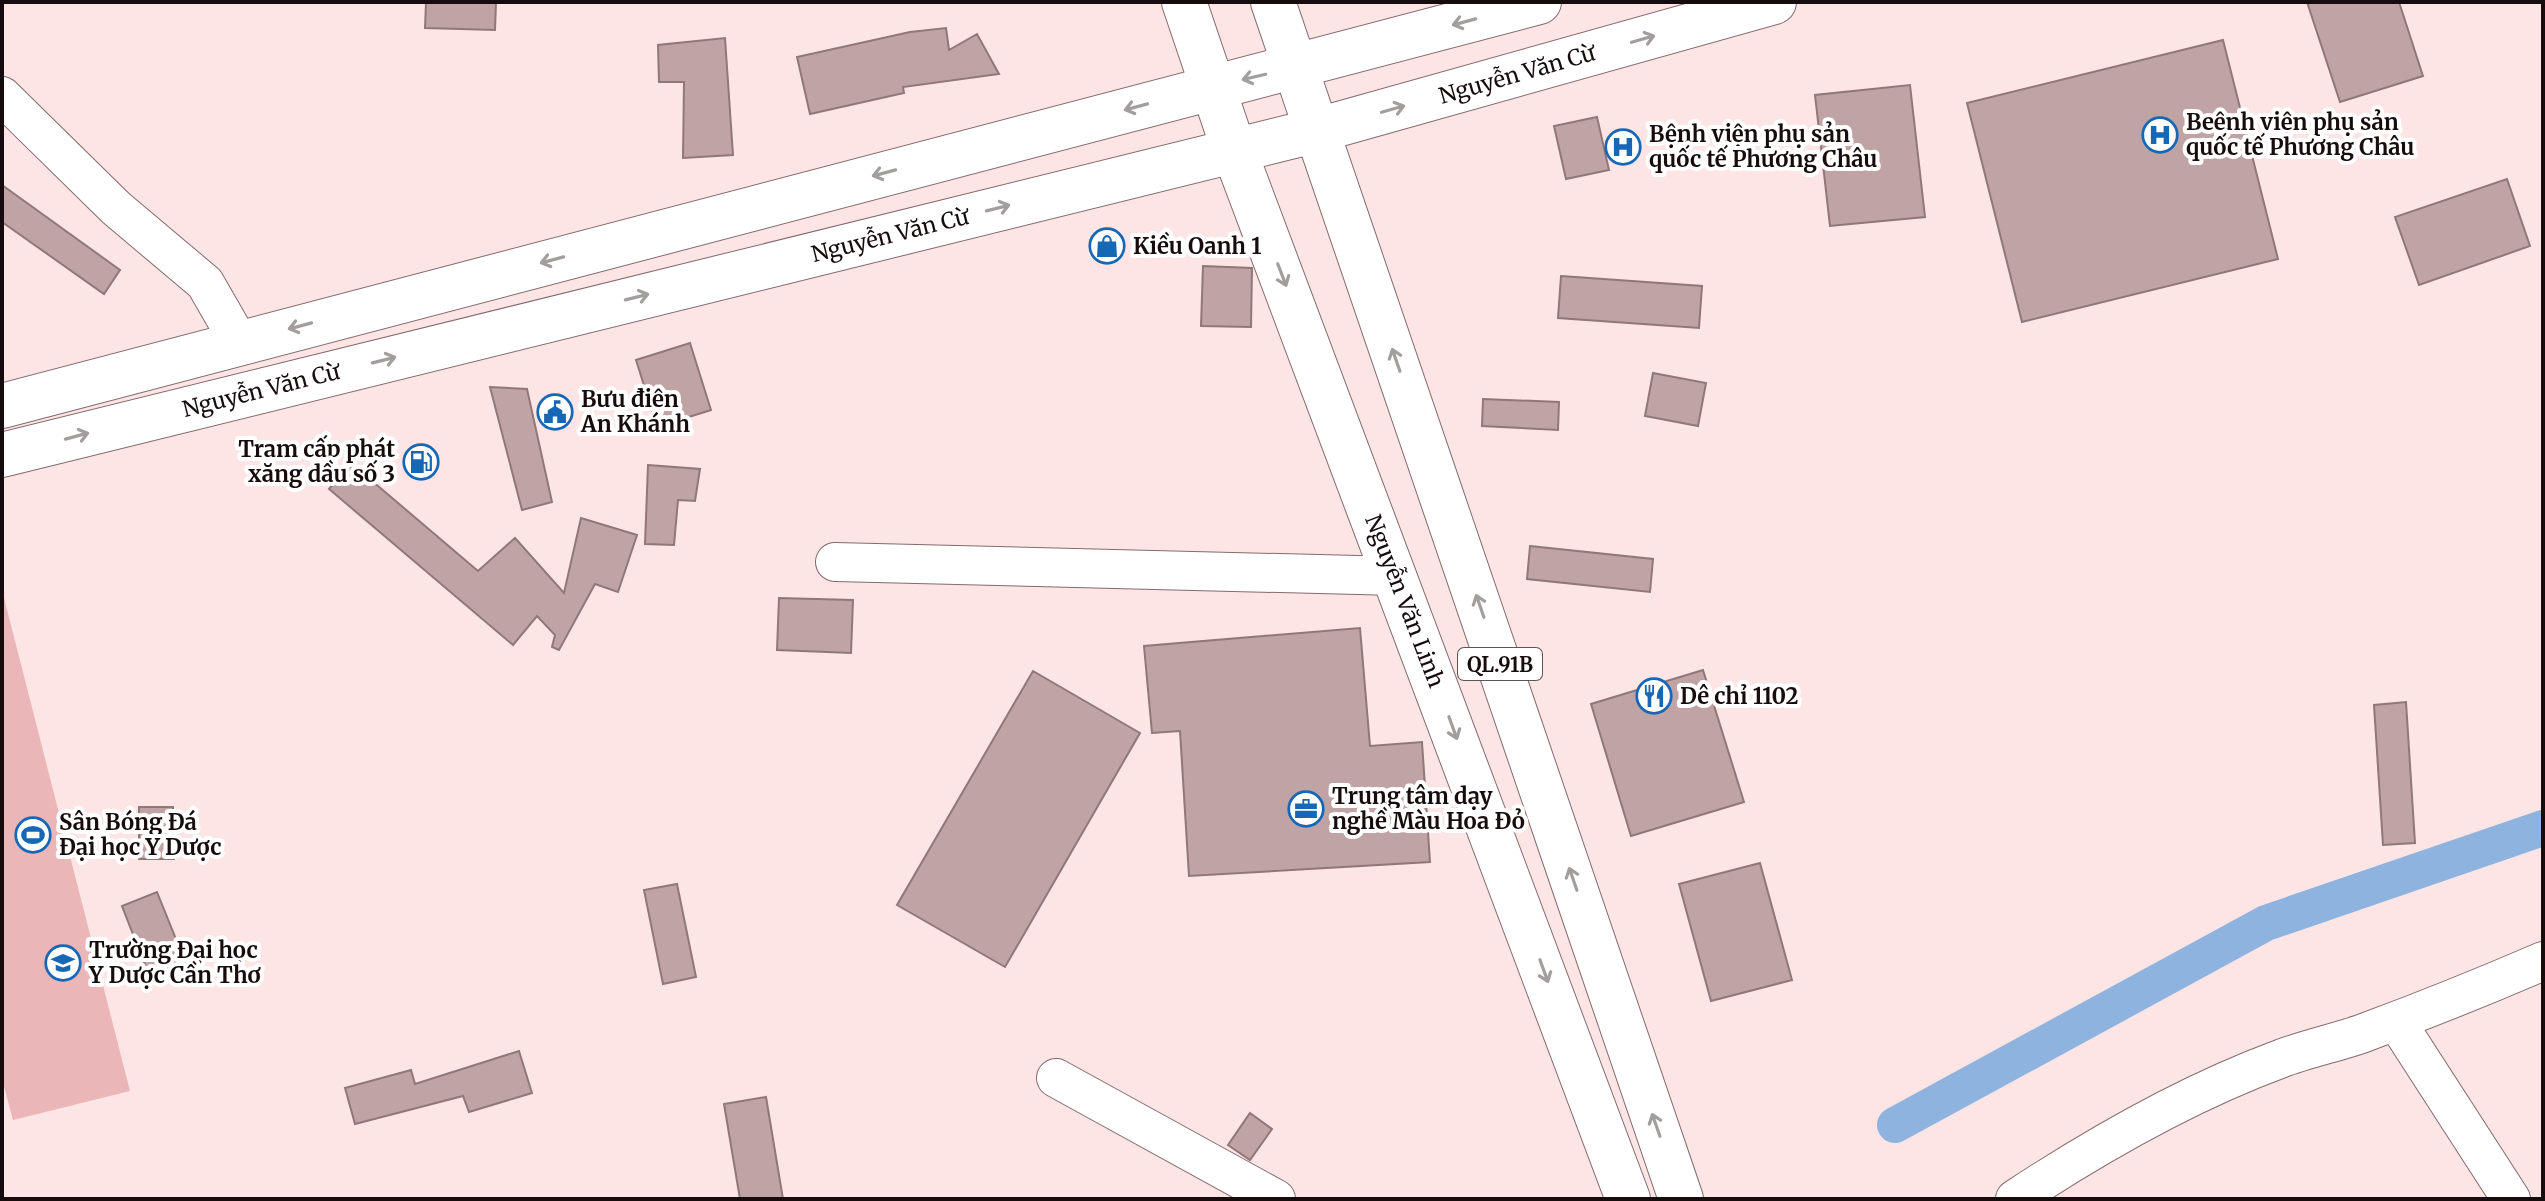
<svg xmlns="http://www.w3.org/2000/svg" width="2545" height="1201" viewBox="0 0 2545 1201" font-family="Merriweather,serif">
	<rect width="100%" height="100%" fill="#fde5e6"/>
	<!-- green -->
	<path fill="#ebb6b8" d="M 2,590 L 130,1091 L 13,1120 L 2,1079 Z"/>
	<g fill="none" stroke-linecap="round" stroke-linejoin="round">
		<!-- canal -->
		<path stroke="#8eb3df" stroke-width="36" d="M 1895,1125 L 2266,923 L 2543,828"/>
	</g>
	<!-- building -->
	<path fill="#c0a4a5" stroke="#917778" stroke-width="2" d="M 426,2 L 496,2 L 495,30 L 425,28 Z
		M 2307,2 L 2399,2 L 2423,76 L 2340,102 Z
		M 946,28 L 949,50 L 977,34 L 999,74 L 903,87 L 904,93 L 810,114 L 797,57 L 910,32 Z
		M 725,38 L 733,155 L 683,158 L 684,82 L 659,82 L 658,45 Z
		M 2223,40 L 2278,259 L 2022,322 L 1967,103 Z
		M 1910,85 L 1925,217 L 1830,226 L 1815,95 Z
		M 1597,117 L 1609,170 L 1566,179 L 1554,126 Z
		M 2507,179 L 2530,246 L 2419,285 L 2395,217 Z
		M 2,185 L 120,270 L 104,294 L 2,222 Z
		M 1203,266 L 1252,268 L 1251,327 L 1201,326 Z
		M 1561,276 L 1702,286 L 1699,328 L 1558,318 Z
		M 690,343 L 711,410 L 657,427 L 636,360 Z
		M 1653,373 L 1706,383 L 1698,426 L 1645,416 Z
		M 490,387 L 527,389 L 552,502 L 522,510 Z
		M 1483,399 L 1559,402 L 1558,430 L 1482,426 Z
		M 351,463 L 478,571 L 515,538 L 564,593 L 581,518 L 637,535 L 618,592 L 595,584 L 559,650 L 552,647 L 555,635 L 537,616 L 513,645 L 329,489 Z
		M 648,465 L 700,469 L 695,501 L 678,500 L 674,545 L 645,544 Z
		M 1530,546 L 1653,559 L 1650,592 L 1527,579 Z
		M 779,598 L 853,600 L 851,653 L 777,650 Z
		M 1360,628 L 1370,746 L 1422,742 L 1430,862 L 1189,876 L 1180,731 L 1152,733 L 1144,646 Z
		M 1703,670 L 1744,802 L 1631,836 L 1591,704 Z
		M 1033,671 L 1140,733 L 1005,967 L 897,905 Z
		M 2406,702 L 2415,843 L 2383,845 L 2374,705 Z
		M 139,807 L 173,807 L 174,859 L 139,859 Z
		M 1760,863 L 1792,980 L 1711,1001 L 1679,884 Z
		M 677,884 L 696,977 L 663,984 L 644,890 Z
		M 157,892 L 186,964 L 150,978 L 122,906 Z
		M 519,1051 L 532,1093 L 469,1112 L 463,1096 L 355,1124 L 345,1088 L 411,1070 L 415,1084 Z
		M 766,1097 L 783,1199 L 740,1199 L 724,1104 Z
		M 1250,1113 L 1272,1129 L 1250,1160 L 1228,1145 Z"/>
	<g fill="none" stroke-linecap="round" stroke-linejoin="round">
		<defs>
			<path id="minor" d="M 2,96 L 116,208 L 205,283 L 239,342
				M 835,562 L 1397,576
				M 2396,1021 L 2511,1199
				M 1056,1078 L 1276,1199
				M 2015,1199 C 2097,1145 2188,1093 2280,1059 C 2306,1049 2335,1043 2361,1034 C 2423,1011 2483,987 2543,961"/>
			<path id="secondary" d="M 2,406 L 1539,2
				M 2,455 L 1318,130 L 1774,2"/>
			<path id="trunk" d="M 1184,2 L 1234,150 L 1628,1199
				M 1273,2 L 1681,1199"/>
		</defs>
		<!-- minor casing -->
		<use href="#minor" stroke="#846a6c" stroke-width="40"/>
		<!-- secondary casing -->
		<use href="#secondary" stroke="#846a6c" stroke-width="46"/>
		<!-- trunk casing -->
		<use href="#trunk" stroke="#846a6c" stroke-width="46"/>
		<!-- minor -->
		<use href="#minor" stroke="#fff" stroke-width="38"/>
		<!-- secondary -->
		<use href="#secondary" stroke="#fff" stroke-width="44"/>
		<!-- trunk -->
		<use href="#trunk" stroke="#fff" stroke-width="44"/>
	</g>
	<!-- one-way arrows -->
	<defs><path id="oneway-shaft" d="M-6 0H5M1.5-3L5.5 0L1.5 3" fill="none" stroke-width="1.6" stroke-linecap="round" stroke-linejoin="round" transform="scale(2)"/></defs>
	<g stroke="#a29e9e">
		<use href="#oneway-shaft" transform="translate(1464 22) rotate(165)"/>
		<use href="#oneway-shaft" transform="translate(1643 39) rotate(-16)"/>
		<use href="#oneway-shaft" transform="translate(1254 77) rotate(167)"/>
		<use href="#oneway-shaft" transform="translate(1136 107) rotate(165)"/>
		<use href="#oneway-shaft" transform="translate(1393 109) rotate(-16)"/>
		<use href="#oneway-shaft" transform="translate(884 173) rotate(165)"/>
		<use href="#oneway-shaft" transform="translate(998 208) rotate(-14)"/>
		<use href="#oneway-shaft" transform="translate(552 260) rotate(165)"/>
		<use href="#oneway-shaft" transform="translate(1282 275) rotate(69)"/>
		<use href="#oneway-shaft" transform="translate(637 297) rotate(-14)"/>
		<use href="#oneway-shaft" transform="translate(300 326) rotate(165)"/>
		<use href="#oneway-shaft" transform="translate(384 360) rotate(-14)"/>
		<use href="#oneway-shaft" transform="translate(1396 360) rotate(-109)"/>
		<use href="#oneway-shaft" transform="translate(77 436) rotate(-15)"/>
		<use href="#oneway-shaft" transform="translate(1480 606) rotate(-109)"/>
		<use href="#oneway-shaft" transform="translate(1453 728) rotate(70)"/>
		<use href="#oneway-shaft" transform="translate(1573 879) rotate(-109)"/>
		<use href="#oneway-shaft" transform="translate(1544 971) rotate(70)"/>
		<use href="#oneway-shaft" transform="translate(1656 1125) rotate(-109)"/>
	</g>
	<!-- icons -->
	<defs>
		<symbol id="hospital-ring" viewBox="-11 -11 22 22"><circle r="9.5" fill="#fff" stroke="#1668b7" stroke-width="1.5"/><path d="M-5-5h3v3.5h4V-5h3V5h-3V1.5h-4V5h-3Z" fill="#1668b7"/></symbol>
		<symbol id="shop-ring" viewBox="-11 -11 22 22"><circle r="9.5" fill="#fff" stroke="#1668b7" stroke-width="1.5"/><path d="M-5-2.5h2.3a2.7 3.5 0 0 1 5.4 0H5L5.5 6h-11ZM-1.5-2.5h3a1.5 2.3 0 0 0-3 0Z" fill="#1668b7"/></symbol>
		<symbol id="civic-ring" viewBox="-11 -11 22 22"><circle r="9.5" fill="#fff" stroke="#1668b7" stroke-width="1.5"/><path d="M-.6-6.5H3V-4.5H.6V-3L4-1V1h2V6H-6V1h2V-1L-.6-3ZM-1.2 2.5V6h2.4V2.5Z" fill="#1668b7"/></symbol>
		<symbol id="fuel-ring" viewBox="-11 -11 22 22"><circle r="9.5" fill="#fff" stroke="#1668b7" stroke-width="1.5"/><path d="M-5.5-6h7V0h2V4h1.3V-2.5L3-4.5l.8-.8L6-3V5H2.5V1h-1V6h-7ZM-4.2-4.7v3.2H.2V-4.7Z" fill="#1668b7"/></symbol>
		<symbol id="restaurant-ring" viewBox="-11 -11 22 22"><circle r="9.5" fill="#fff" stroke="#1668b7" stroke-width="1.5"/><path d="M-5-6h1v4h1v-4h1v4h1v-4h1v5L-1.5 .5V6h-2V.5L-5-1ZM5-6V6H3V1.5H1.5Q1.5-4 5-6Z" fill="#1668b7"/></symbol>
		<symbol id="office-ring" viewBox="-11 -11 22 22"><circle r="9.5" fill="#fff" stroke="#1668b7" stroke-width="1.5"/><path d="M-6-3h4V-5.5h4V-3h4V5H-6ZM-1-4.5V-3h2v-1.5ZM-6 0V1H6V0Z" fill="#1668b7"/></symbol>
		<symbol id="stadium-ring" viewBox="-11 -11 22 22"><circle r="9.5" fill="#fff" stroke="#1668b7" stroke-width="1.5"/><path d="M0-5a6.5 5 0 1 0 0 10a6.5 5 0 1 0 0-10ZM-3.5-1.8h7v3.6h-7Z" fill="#1668b7"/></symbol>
		<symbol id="university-ring" viewBox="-11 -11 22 22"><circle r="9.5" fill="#fff" stroke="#1668b7" stroke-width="1.5"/><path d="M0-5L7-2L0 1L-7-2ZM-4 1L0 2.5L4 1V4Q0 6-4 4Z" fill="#1668b7"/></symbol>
	</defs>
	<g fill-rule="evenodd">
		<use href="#hospital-ring" x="2140" y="115" width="40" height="40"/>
		<use href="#hospital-ring" x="1603" y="127" width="40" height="40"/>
		<use href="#shop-ring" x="1087" y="226" width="40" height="40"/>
		<use href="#civic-ring" x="535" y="392" width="40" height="40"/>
		<use href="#fuel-ring" x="401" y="442" width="40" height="40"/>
		<use href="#restaurant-ring" x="1634" y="676" width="40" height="40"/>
		<use href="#office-ring" x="1286" y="789" width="40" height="40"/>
		<use href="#stadium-ring" x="13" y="815" width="40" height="40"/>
		<use href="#university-ring" x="43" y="943" width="40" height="40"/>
	</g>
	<g text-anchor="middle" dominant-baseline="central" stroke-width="8" stroke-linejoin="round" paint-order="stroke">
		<!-- shield labels -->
		<rect fill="#fff" stroke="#5c5556" stroke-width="2" x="1458" y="648" width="84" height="32" rx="6"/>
		<g font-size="20" font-weight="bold" fill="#160c0d">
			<text x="1500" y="664">QL.91B</text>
		</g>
		<!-- street labels -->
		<g font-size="22" fill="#160c0d" stroke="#fff">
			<text transform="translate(1517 74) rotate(-16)">Nguyễn Văn Cừ</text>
			<text transform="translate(890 235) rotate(-14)">Nguyễn Văn Cừ</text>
			<text transform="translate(261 390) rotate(-14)">Nguyễn Văn Cừ</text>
			<text transform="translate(1405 601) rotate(69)">Nguyễn Văn Linh</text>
		</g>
		<!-- poi labels -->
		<g font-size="22" font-weight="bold" fill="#160c0d" stroke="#fff" text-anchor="start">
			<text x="2186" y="122">Beệnh viện phụ sản<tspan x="2186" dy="25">quốc tế Phương Châu</tspan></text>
			<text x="1649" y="134">Bệnh viện phụ sản<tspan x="1649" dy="25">quốc tế Phương Châu</tspan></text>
			<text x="1133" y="246">Kiều Oanh 1</text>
			<text x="581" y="399">Bưu điện<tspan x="581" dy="25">An Khánh</tspan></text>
			<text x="395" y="449" text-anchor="end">Trạm cấp phát<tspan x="395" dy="25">xăng dầu số 3</tspan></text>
			<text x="1680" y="696">Dê chỉ 1102</text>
			<text x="1332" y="796">Trung tâm dạy<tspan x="1332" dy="25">nghề Màu Hoa Đỏ</tspan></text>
			<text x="59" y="822">Sân Bóng Đá<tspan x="59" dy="25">Đại học Y Dược</tspan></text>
			<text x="89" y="950">Trường Đại học<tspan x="89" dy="25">Y Dược Cần Thơ</tspan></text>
		</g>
	</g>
	<!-- border -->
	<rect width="2545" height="1201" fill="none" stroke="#160c0d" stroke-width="8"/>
</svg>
